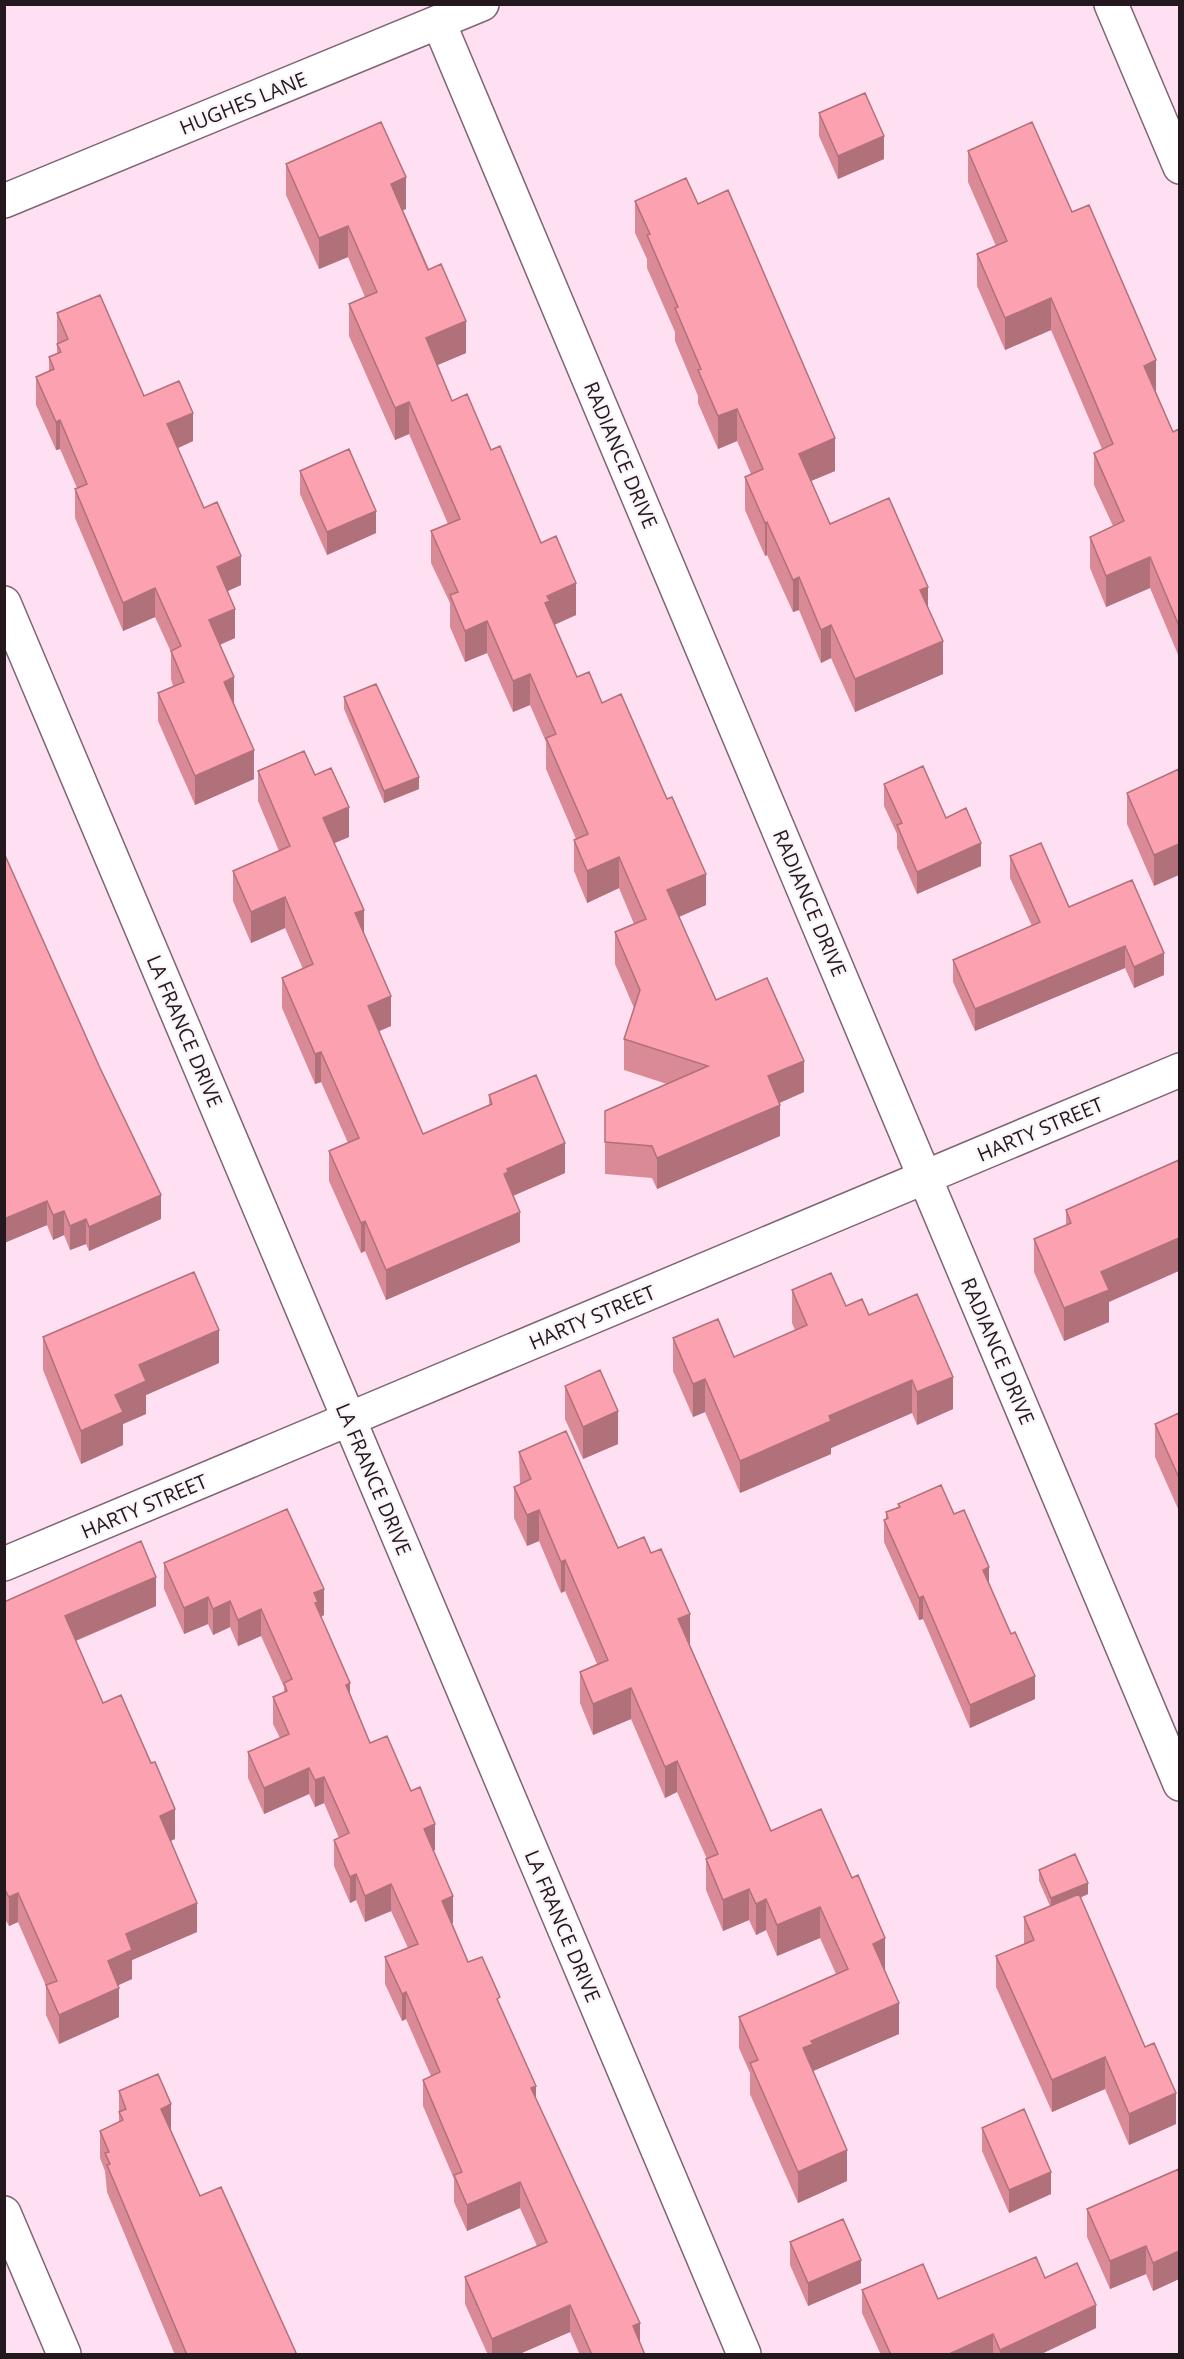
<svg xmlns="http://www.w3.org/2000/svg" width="1184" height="2359" viewBox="0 0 1184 2359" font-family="'Open Sans',sans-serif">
	<rect width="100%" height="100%" fill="#fee0f2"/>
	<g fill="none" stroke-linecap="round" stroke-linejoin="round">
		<defs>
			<path id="street" d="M 1111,4 L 1180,167
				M 439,23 L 1180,1784
				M 4,201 L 482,4
				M 4,603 L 744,2354
				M 4,1564 L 1180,1070
				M 4,2213 L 64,2354"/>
		</defs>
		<!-- street casing -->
		<use href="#street" stroke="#7e6474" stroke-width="36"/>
		<!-- street -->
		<use href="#street" stroke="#fff" stroke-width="33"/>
	</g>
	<!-- wall -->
	<path fill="#d98a96" d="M 819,113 L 884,159 L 838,179 L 819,136 Z
		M 968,151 L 1072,212 L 1156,392 L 1173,432 L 1179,429 L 1179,657 L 1150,588 L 1106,607 L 1090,568 L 1090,537 L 1113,526 L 1094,485 L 1094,453 L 1102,449 L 1051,330 L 1005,350 L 977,286 L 977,254 L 996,246 L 968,182 Z
		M 286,164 L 406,209 L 403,210 L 466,353 L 437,365 L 452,401 L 491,450 L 541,543 L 576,615 L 554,624 L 577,677 L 602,703 L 706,905 L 679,917 L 716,1000 L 804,1092 L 779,1103 L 780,1136 L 657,1189 L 652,1178 L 605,1174 L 605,1111 L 667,1084 L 624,1070 L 624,1039 L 634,1008 L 615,964 L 615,932 L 634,924 L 619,888 L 587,903 L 574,871 L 574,840 L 576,839 L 546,769 L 546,742 L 530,705 L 513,712 L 487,653 L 465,662 L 450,627 L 450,603 L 431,563 L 431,531 L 448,524 L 409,434 L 395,440 L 349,336 L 349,304 L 365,297 L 348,257 L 319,269 L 286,195 Z
		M 635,201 L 698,204 L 835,471 L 811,481 L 830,524 L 928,607 L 943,674 L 855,712 L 831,658 L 821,663 L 799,610 L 793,612 L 767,555 L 765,556 L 745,510 L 745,477 L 751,474 L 737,441 L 718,449 L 698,403 L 698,396 L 675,341 L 675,332 L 647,268 L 647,259 L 635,233 Z
		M 57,313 L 144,396 L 193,441 L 178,448 L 204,508 L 241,585 L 227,591 L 235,638 L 220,645 L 234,703 L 254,779 L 195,805 L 158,721 L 158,693 L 173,686 L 171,679 L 171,652 L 155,617 L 123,631 L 75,518 L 75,489 L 77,488 L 60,449 L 56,450 L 36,405 L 36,377 L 49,371 L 49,357 L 57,353 Z
		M 300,471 L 376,533 L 327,555 L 300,494 Z
		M 344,697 L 419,789 L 384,803 L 344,709 Z
		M 1179,769 L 1154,886 L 1127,824 L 1127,793 Z
		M 258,771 L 315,775 L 349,837 L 334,843 L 364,933 L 391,1026 L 379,1031 L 423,1134 L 489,1105 L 489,1095 L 565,1173 L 513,1196 L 520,1242 L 386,1300 L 365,1251 L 361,1253 L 329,1181 L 329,1151 L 348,1143 L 321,1082 L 315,1084 L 282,1008 L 282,978 L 303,969 L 285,928 L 251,943 L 233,901 L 233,871 L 279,851 L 258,801 Z
		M 884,784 L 946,818 L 981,866 L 917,894 L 897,848 L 897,834 L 884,806 Z
		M 4,853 L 161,1219 L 89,1251 L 86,1244 L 70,1250 L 64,1235 L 53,1240 L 47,1225 L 4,1243 Z
		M 1010,856 L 1069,907 L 1164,975 L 1134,988 L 1125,968 L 975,1031 L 953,982 L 953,960 L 1032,926 L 1010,878 Z
		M 1066,1210 L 1109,1302 L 1109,1322 L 1064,1341 L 1034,1272 L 1034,1239 L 1066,1225 Z
		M 792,1290 L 846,1306 L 869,1315 L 953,1409 L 917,1425 L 912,1413 L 831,1448 L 831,1454 L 740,1493 L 705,1412 L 693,1417 L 673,1371 L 673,1338 L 734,1357 L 795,1330 L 792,1323 Z
		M 43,1337 L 219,1363 L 146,1395 L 146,1414 L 123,1424 L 123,1445 L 81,1464 L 43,1370 Z
		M 565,1386 L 618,1444 L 583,1459 L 565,1419 Z
		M 1179,1413 L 1179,1511 L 1155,1457 L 1155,1424 Z
		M 519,1452 L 618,1548 L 690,1645 L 771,1831 L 885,1969 L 885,1970 L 899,2034 L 813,2071 L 847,2181 L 798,2203 L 750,2094 L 750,2073 L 739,2048 L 739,2017 L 836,1974 L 820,1938 L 777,1956 L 766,1930 L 756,1935 L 749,1920 L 723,1931 L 706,1890 L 706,1859 L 707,1859 L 677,1792 L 665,1798 L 631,1719 L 593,1735 L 580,1703 L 580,1672 L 597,1664 L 565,1591 L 561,1593 L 539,1541 L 527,1546 L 514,1518 L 514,1487 L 520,1484 Z
		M 898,1504 L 954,1514 L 989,1583 L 1035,1699 L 970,1728 L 923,1619 L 919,1620 L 884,1542 L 884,1520 L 886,1519 L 886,1512 L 898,1507 Z
		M 164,1563 L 324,1615 L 321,1617 L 350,1696 L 370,1743 L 435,1850 L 433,1851 L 453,1923 L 452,1923 L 468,1962 L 500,2005 L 536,2098 L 645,2355 L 580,2355 L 570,2332 L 517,2355 L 488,2355 L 465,2304 L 465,2277 L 537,2246 L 520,2208 L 467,2231 L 454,2202 L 454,2179 L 423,2106 L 423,2080 L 431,2076 L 406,2019 L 402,2021 L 385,1984 L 385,1957 L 408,1948 L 391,1911 L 365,1922 L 356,1900 L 350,1903 L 334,1866 L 334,1840 L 339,1838 L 324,1803 L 315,1807 L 309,1794 L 264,1814 L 248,1778 L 248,1752 L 280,1738 L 273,1724 L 273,1697 L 284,1693 L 284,1687 L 261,1636 L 238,1646 L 230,1627 L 213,1635 L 208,1624 L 184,1634 L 164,1589 Z
		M 4,1602 L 156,1606 L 76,1641 L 103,1703 L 175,1839 L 171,1841 L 197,1932 L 132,1960 L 132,1979 L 118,1985 L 119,2017 L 59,2044 L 46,2015 L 46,1986 L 18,1922 L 9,1926 L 4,1917 Z
		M 1039,1870 L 1088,1894 L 1080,1898 L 1176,2124 L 1129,2145 L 1105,2089 L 1052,2112 L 996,1987 L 996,1956 L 1024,1944 L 1024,1917 L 1050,1906 L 1039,1881 Z
		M 119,2091 L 171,2130 L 200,2196 L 297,2355 L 175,2355 L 107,2192 L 105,2171 L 100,2158 L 100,2131 L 119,2122 Z
		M 982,2128 L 1051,2194 L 1009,2213 L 982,2151 Z
		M 1179,2169 L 1179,2279 L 1153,2291 L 1146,2274 L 1110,2289 L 1087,2237 L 1087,2209 Z
		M 790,2242 L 861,2283 L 808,2306 L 790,2265 Z
		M 1045,2278 L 1096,2328 L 1039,2355 L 881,2355 L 862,2313 L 862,2290 L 938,2299 Z"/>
	<!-- shaded-wall -->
	<path fill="#b0717a" d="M 884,136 L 884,159 L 838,179 L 838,156 Z
		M 406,177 L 406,209 L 391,215 L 391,184 Z
		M 348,226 L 348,257 L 319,269 L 319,238 Z
		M 1051,298 L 1051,330 L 1005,350 L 1005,318 Z
		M 466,321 L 466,353 L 426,370 L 426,338 Z
		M 1156,360 L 1156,392 L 1144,366 Z
		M 409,402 L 409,434 L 395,440 L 395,408 Z
		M 737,409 L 737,441 L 718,449 L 718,416 Z
		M 193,413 L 193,441 L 167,453 L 167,424 Z
		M 60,420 L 60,449 L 56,450 L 56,422 Z
		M 835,438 L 835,471 L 799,486 L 799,454 Z
		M 376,511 L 376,533 L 327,555 L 327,532 Z
		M 767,522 L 767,555 L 765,556 L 765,523 Z
		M 241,556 L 241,585 L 217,596 L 217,567 Z
		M 1150,557 L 1150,588 L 1106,607 L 1106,576 Z
		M 799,577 L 799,610 L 793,612 L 793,580 Z
		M 576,583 L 576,615 L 550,627 L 545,603 L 547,596 Z
		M 928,587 L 928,620 L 920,590 Z
		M 155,588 L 155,617 L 123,631 L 123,603 Z
		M 235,609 L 235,638 L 209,649 L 209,620 Z
		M 487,621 L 487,653 L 465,662 L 465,631 Z
		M 831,625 L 831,658 L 821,663 L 821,630 Z
		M 943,641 L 943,674 L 855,712 L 855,679 Z
		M 530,674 L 530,705 L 513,712 L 513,681 Z
		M 234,677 L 234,706 L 224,682 Z
		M 254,750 L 254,779 L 195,805 L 195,776 Z
		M 419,777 L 419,789 L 384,803 L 384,791 Z
		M 349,807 L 349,837 L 323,848 L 323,818 Z
		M 981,843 L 981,866 L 917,894 L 917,872 Z
		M 1179,844 L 1179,875 L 1154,886 L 1154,855 Z
		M 619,857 L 619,888 L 587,903 L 587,871 Z
		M 706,874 L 706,905 L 667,922 L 667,890 Z
		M 285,897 L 285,928 L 251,943 L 251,912 Z
		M 364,910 L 364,940 L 355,913 Z
		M 1125,946 L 1125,968 L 975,1031 L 975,1009 Z
		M 1164,953 L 1164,975 L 1134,988 L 1134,967 Z
		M 391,996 L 391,1026 L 368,1036 L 368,1006 Z
		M 321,1052 L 321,1082 L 315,1084 L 315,1054 Z
		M 804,1061 L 804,1092 L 768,1108 L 768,1076 Z
		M 780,1105 L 780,1136 L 657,1189 L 657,1158 Z
		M 565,1143 L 565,1173 L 508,1198 L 504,1174 L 507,1169 Z
		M 161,1195 L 161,1219 L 89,1251 L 89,1227 Z
		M 47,1201 L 47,1225 L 4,1243 L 4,1219 Z
		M 64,1211 L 64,1235 L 53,1240 L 53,1215 Z
		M 520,1212 L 520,1242 L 386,1300 L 386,1270 Z
		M 86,1219 L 86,1244 L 70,1250 L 70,1226 Z
		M 365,1221 L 365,1251 L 361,1253 L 361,1223 Z
		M 1179,1238 L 1179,1271 L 1109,1302 L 1109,1322 L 1064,1341 L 1064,1308 L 1101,1272 Z
		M 219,1330 L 219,1363 L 146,1395 L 146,1414 L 123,1424 L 123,1445 L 81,1464 L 81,1431 L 115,1395 L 139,1365 Z
		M 953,1377 L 953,1409 L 917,1425 L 917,1392 Z
		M 705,1379 L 705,1412 L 693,1417 L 693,1384 Z
		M 912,1380 L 912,1413 L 831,1448 L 831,1454 L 740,1493 L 740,1461 L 829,1416 Z
		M 618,1411 L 618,1444 L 583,1459 L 583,1427 Z
		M 539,1510 L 539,1541 L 527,1546 L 527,1515 Z
		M 565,1560 L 565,1591 L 561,1593 L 561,1562 Z
		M 989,1567 L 989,1590 L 983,1570 Z
		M 156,1577 L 156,1606 L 65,1645 L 65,1616 Z
		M 324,1589 L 324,1615 L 318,1618 L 318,1628 L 314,1593 Z
		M 923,1596 L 923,1619 L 919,1620 L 919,1598 Z
		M 208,1597 L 208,1624 L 184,1634 L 184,1608 Z
		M 230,1601 L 230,1627 L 213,1635 L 213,1609 Z
		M 261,1609 L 261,1636 L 238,1646 L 238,1620 Z
		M 690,1614 L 690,1645 L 678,1619 Z
		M 1035,1676 L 1035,1699 L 970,1728 L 970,1705 Z
		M 350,1683 L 350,1710 L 346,1685 Z
		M 631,1688 L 631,1719 L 593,1735 L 593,1704 Z
		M 677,1761 L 677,1792 L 665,1798 L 665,1767 Z
		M 309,1768 L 309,1794 L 264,1814 L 264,1788 Z
		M 324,1777 L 324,1803 L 315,1807 L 315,1780 Z
		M 175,1809 L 175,1839 L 160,1845 L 160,1816 Z
		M 435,1824 L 435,1850 L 424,1855 L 424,1829 Z
		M 356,1874 L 356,1900 L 350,1903 L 350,1877 Z
		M 1088,1883 L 1088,1894 L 1051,1910 L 1051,1898 Z
		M 391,1884 L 391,1911 L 365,1922 L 365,1896 Z
		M 749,1889 L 749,1920 L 723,1931 L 723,1900 Z
		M 18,1893 L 18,1922 L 9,1926 L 9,1897 Z
		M 453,1896 L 453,1923 L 442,1927 L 442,1901 Z
		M 766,1899 L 766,1930 L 756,1935 L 756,1904 Z
		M 197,1903 L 197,1932 L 132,1960 L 132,1979 L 108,1990 L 108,1961 L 126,1934 Z
		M 820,1907 L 820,1938 L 777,1956 L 777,1925 Z
		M 885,1938 L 885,1969 L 873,1975 L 873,1944 Z
		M 119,1988 L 119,2017 L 59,2044 L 59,2015 Z
		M 406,1992 L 406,2019 L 402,2021 L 402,1994 Z
		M 899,2003 L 899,2034 L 813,2071 L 803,2048 L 811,2041 Z
		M 1105,2057 L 1105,2089 L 1052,2112 L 1052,2080 Z
		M 536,2086 L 536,2112 L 531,2088 Z
		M 1176,2093 L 1176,2124 L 1129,2145 L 1129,2114 Z
		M 171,2104 L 171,2132 L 161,2109 Z
		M 847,2150 L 847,2181 L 798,2203 L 798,2172 Z
		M 1051,2172 L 1051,2194 L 1009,2213 L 1009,2190 Z
		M 520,2182 L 520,2208 L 467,2231 L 467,2205 Z
		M 1146,2246 L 1146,2274 L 1110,2289 L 1110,2261 Z
		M 1179,2251 L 1179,2279 L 1153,2291 L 1153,2263 Z
		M 861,2260 L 861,2283 L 808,2306 L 808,2283 Z
		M 570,2305 L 570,2332 L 517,2355 L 492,2355 L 492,2339 Z
		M 1096,2305 L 1096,2328 L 1039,2355 L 1000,2355 L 1000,2350 Z
		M 640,2323 L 640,2350 L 633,2326 Z
		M 993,2334 L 993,2355 L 947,2355 Z"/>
	<!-- building -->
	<path fill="#fca1af" stroke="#b0717a" stroke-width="1.5" d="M 865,93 L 884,136 L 838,156 L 819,113 Z
		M 381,122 L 406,177 L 391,184 L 428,270 L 441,264 L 466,321 L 426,338 L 452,401 L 467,394 L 491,450 L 500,446 L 541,543 L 556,536 L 576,583 L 547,596 L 550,601 L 545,603 L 577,677 L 589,672 L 602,703 L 621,694 L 667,799 L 672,797 L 706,874 L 667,890 L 716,1000 L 767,978 L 804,1061 L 768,1076 L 780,1105 L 657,1158 L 652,1146 L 605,1142 L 605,1111 L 708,1066 L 624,1039 L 640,990 L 615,932 L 646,919 L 619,857 L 587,871 L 574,840 L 588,834 L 546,738 L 556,734 L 530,674 L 513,681 L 487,621 L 465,631 L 450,595 L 458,592 L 431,531 L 460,519 L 409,402 L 395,408 L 349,304 L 377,292 L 348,226 L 319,238 L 286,164 Z
		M 1032,122 L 1072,212 L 1089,205 L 1156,360 L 1144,366 L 1173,432 L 1179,429 L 1179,626 L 1150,557 L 1106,576 L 1090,537 L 1124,521 L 1094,453 L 1113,444 L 1051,298 L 1005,318 L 977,254 L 1007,241 L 968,151 Z
		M 686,178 L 698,204 L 728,190 L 835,438 L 799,454 L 830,524 L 889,498 L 928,587 L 920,590 L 943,641 L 855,679 L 831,625 L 821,630 L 799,577 L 793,580 L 767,522 L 765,523 L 745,477 L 763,469 L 737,409 L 718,416 L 698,370 L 701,369 L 675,308 L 678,307 L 647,235 L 650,234 L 635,201 Z
		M 100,295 L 144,396 L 179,381 L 193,413 L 167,424 L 204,508 L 217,502 L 241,556 L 217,567 L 235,609 L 209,620 L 234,677 L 224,682 L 254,750 L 195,776 L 158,693 L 184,682 L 171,651 L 181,646 L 155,588 L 123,603 L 75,489 L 87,484 L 60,420 L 56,422 L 36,377 L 54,369 L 49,357 L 61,352 L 57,344 L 68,339 L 57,313 Z
		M 349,449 L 376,511 L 327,532 L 300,471 Z
		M 376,684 L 419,777 L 384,791 L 344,697 Z
		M 304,751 L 315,775 L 331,768 L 349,807 L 323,818 L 364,910 L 355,913 L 391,996 L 368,1006 L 423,1134 L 492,1104 L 489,1095 L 536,1075 L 565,1143 L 507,1169 L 508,1172 L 504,1174 L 520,1212 L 386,1270 L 365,1221 L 361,1223 L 329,1151 L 359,1138 L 321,1052 L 315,1054 L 282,978 L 313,964 L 285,897 L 251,912 L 233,871 L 290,846 L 258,771 Z
		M 923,766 L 946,818 L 966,808 L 981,843 L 917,872 L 897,825 L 902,823 L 884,784 Z
		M 1179,769 L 1179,844 L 1154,855 L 1127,793 Z
		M 1041,843 L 1069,907 L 1132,880 L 1164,953 L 1134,967 L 1125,946 L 975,1009 L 953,960 L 1040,922 L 1010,856 Z
		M 4,853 L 100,1068 L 161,1195 L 89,1227 L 86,1219 L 70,1226 L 64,1211 L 53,1215 L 47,1201 L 4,1219 Z
		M 1179,1160 L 1179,1238 L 1101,1272 L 1109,1290 L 1064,1308 L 1034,1239 L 1071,1223 L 1066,1210 Z
		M 194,1272 L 219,1330 L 139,1365 L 146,1381 L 115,1395 L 123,1412 L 81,1431 L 43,1337 Z
		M 831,1273 L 846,1306 L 862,1299 L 869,1315 L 917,1294 L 953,1377 L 917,1392 L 912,1380 L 829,1416 L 831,1421 L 740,1461 L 705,1379 L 693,1384 L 673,1338 L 718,1319 L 734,1357 L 807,1325 L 792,1290 Z
		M 600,1370 L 618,1411 L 583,1427 L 565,1386 Z
		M 1179,1413 L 1179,1478 L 1155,1424 Z
		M 566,1431 L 618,1548 L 644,1537 L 651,1553 L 661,1549 L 690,1614 L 678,1619 L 771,1831 L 821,1809 L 852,1878 L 858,1875 L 885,1938 L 873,1944 L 899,2003 L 811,2041 L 813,2044 L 803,2048 L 847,2150 L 798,2172 L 750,2063 L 758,2060 L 739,2017 L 848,1969 L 820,1907 L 777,1925 L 766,1899 L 756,1904 L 749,1889 L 723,1900 L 706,1859 L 718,1854 L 677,1761 L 665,1767 L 631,1688 L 593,1704 L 580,1672 L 608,1660 L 565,1560 L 561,1562 L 539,1510 L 527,1515 L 514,1487 L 531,1479 L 519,1452 Z
		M 941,1485 L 954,1514 L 964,1510 L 989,1567 L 983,1570 L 1011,1634 L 1015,1632 L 1035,1676 L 970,1705 L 923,1596 L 919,1598 L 884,1520 L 888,1518 L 886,1512 L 900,1507 L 898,1504 Z
		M 287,1509 L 324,1589 L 314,1593 L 318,1602 L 315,1603 L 350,1683 L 346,1685 L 370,1743 L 387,1736 L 411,1791 L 420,1787 L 435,1824 L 424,1829 L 453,1896 L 442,1901 L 468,1962 L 482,1957 L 500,1997 L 497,1999 L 536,2086 L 531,2088 L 640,2323 L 633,2326 L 645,2355 L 592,2355 L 570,2305 L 492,2339 L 465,2277 L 547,2242 L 520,2182 L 467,2205 L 454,2175 L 462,2172 L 423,2080 L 440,2072 L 406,1992 L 402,1994 L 385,1957 L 418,1944 L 391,1884 L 365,1896 L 356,1874 L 350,1877 L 334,1840 L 349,1833 L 324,1777 L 315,1780 L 309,1768 L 264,1788 L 248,1752 L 289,1734 L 273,1697 L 287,1691 L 284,1683 L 292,1679 L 261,1609 L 238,1620 L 230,1601 L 213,1609 L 208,1597 L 184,1608 L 164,1563 Z
		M 141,1541 L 156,1577 L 65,1616 L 103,1703 L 121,1695 L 151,1763 L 155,1762 L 175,1809 L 160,1816 L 197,1903 L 126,1934 L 132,1950 L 108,1961 L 119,1988 L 59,2015 L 46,1985 L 57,1981 L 18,1893 L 9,1897 L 4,1888 L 4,1602 Z
		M 1075,1854 L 1088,1883 L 1051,1898 L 1039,1870 Z
		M 1079,1894 L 1145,2047 L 1154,2043 L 1176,2093 L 1129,2114 L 1105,2057 L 1052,2080 L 996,1956 L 1034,1940 L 1024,1917 Z
		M 158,2074 L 171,2104 L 161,2109 L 200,2196 L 221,2187 L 297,2355 L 187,2355 L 107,2165 L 110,2164 L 105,2153 L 109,2152 L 100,2131 L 123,2120 L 119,2112 L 126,2109 L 119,2091 Z
		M 1024,2109 L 1051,2172 L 1009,2190 L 982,2128 Z
		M 1179,2169 L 1179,2251 L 1153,2263 L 1146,2246 L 1110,2261 L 1087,2209 Z
		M 843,2219 L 861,2260 L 808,2283 L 790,2242 Z
		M 1036,2257 L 1045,2278 L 1077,2263 L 1096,2305 L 1000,2350 L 993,2334 L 947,2355 L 891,2355 L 862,2290 L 923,2264 L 938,2299 Z"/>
	<g text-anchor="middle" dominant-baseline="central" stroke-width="4.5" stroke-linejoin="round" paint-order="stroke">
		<!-- street labels -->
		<g font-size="20" fill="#22181e" stroke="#fbf5f9">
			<text transform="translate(243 103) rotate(-22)">HUGHES LANE</text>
			<text transform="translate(621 455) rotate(67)">RADIANCE DRIVE</text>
			<text transform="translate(810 903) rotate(67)">RADIANCE DRIVE</text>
			<text transform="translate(185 1031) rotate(67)">LA FRANCE DRIVE</text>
			<text transform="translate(1040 1129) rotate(-23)">HARTY STREET</text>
			<text transform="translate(592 1317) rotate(-23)">HARTY STREET</text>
			<text transform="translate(998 1351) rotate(67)">RADIANCE DRIVE</text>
			<text transform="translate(374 1479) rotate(67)">LA FRANCE DRIVE</text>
			<text transform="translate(144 1506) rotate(-23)">HARTY STREET</text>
			<text transform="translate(563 1926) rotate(67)">LA FRANCE DRIVE</text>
		</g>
	</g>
	<!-- border -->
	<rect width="1184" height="2359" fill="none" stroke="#22181e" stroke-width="12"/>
</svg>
